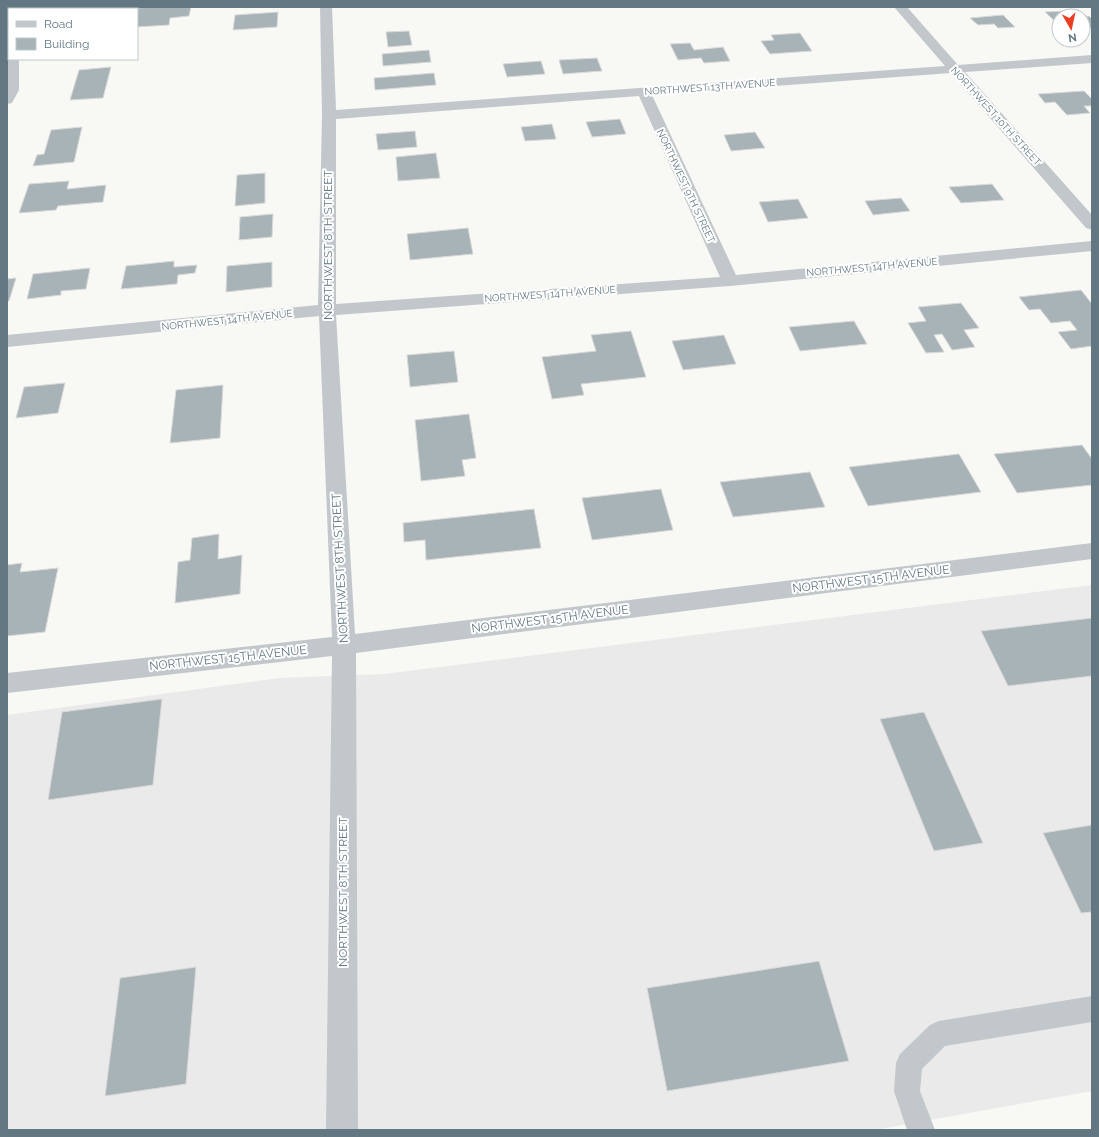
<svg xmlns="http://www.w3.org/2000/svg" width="1099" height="1137" viewBox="0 0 1099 1137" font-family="Raleway,sans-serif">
	<rect width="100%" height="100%" fill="#f8f8f5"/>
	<!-- built -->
	<path fill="#e9eae9" d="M 1092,585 L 1092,1091 L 874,1130 L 7,1130 L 7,715 L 280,678 L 384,674 Z"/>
	<!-- building -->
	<path fill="#a8b3b8" stroke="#dadad8" d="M 158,7 L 191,7 L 189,16 L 170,18 L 169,25 L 137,27 L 136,8 Z
		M 1066,11 L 1071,16 L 1059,16 L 1059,25 L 1045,12 Z
		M 278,12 L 277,27 L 233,30 L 235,15 Z
		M 1003,15 L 1015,27 L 998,28 L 994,24 L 978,25 L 970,18 Z
		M 1089,16 L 1092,19 L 1092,28 L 1083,29 L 1083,17 Z
		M 409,31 L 412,45 L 388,47 L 386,32 Z
		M 800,33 L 812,51 L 770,54 L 761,41 L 774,40 L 771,35 Z
		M 690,43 L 694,50 L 723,47 L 730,61 L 704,63 L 701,58 L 678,60 L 670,44 Z
		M 429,50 L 431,62 L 383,66 L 382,54 Z
		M 597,58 L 602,71 L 563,74 L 559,60 Z
		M 541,61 L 545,74 L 507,77 L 503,64 Z
		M 111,67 L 103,98 L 70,100 L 79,70 Z
		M 434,73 L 436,85 L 375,90 L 374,78 Z
		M 1084,91 L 1092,99 L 1092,106 L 1084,106 L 1090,113 L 1067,115 L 1055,102 L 1045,103 L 1038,94 Z
		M 620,119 L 626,134 L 592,137 L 586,122 Z
		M 552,124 L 556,139 L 525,141 L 521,127 Z
		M 82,127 L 74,162 L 33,166 L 37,155 L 44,154 L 51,130 Z
		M 415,131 L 417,147 L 378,150 L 376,134 Z
		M 755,132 L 765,148 L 731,151 L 724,135 Z
		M 436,153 L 440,178 L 398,181 L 396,157 Z
		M 265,173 L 265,203 L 235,206 L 237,175 Z
		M 69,181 L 67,189 L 106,185 L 103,202 L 58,206 L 56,210 L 19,213 L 29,184 Z
		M 992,184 L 1004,200 L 961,203 L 949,187 Z
		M 901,198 L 910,211 L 873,215 L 865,201 Z
		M 798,199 L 808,218 L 768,222 L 759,202 Z
		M 273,214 L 272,237 L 239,240 L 240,217 Z
		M 468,228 L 473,254 L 410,260 L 407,234 Z
		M 174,261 L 174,267 L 197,265 L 195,273 L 178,275 L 177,284 L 121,289 L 126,266 Z
		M 272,262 L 272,287 L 226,292 L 227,266 Z
		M 90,268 L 86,289 L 61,291 L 61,295 L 27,299 L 33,274 Z
		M 16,278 L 9,301 L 7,301 L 7,279 Z
		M 1081,290 L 1092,304 L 1092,346 L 1071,349 L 1058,332 L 1077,330 L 1070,321 L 1051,323 L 1040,309 L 1029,310 L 1019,297 Z
		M 961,303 L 979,328 L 964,330 L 975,347 L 952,350 L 942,334 L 934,335 L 944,352 L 926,353 L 908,323 L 926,321 L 918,307 Z
		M 854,321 L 867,344 L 800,351 L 789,327 Z
		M 631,331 L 646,377 L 581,384 L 584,395 L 552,399 L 542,357 L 596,351 L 591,335 Z
		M 724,335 L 736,364 L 683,370 L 672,341 Z
		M 454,351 L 458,382 L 410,387 L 407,355 Z
		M 65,383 L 58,413 L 16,418 L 24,387 Z
		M 223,385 L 220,438 L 170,443 L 176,390 Z
		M 469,414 L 476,458 L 462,460 L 465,476 L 421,481 L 415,420 Z
		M 1082,445 L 1092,459 L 1092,485 L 1017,493 L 994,454 Z
		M 959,454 L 981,492 L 868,506 L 849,467 Z
		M 810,472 L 825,507 L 733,517 L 720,482 Z
		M 661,489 L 673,530 L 592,540 L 582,498 Z
		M 534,509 L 541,548 L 426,560 L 425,540 L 404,542 L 403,523 Z
		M 219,534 L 218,559 L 242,555 L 240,594 L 175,603 L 178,562 L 190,560 L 192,538 Z
		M 22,563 L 20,572 L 58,568 L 45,632 L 7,636 L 7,565 Z
		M 1092,618 L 1092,676 L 1008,686 L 981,631 Z
		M 162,699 L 153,785 L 48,800 L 62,712 Z
		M 924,712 L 983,843 L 934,851 L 880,719 Z
		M 1092,825 L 1092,912 L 1081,913 L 1043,833 Z
		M 819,961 L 849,1061 L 667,1091 L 647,988 Z
		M 196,967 L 186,1084 L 105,1096 L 120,978 Z"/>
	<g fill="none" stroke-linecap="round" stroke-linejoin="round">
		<!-- lane -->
		<path fill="#c1c7ca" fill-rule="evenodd" d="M 1092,996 L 1092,1022 L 945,1046 L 922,1069 L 920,1091 L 935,1130 L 907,1130 L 894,1091 L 896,1063 L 900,1054 L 930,1025 L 939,1021 Z"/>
		<!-- street -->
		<path fill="#c1c7ca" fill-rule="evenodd" d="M 28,7 L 40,7 L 39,9 L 27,9 Z
			M 320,7 L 332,7 L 336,110 L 945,66 L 894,7 L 907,7 L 958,65 L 1092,55 L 1092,63 L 965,72 L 1092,215 L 1092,230 L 1086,228 L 951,73 L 652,95 L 736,275 L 1092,241 L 1092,251 L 730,286 L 336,315 L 355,634 L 1092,543 L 1092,559 L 356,653 L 358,1130 L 326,1130 L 332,656 L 7,693 L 7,673 L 332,637 L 319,316 L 7,347 L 7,335 L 318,305 L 322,115 ZM 639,96 L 720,277 L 336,304 L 336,119 Z
			M 9,56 L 9,59 L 19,59 L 19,90 L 12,103 L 7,104 L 7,58 Z"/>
	</g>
	<g text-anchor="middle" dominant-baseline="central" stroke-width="4" stroke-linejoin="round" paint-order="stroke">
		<!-- far-street labels -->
		<g font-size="10" fill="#627782" stroke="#fff">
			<text transform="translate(710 87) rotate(-4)">NORTHWEST 13TH AVENUE</text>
			<text transform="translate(996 116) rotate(48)">NORTHWEST 10TH STREET</text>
			<text transform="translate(686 186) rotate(65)">NORTHWEST 9TH STREET</text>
			<text transform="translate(872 267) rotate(-5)">NORTHWEST 14TH AVENUE</text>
			<text transform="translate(550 294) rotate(-4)">NORTHWEST 14TH AVENUE</text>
			<text transform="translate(227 320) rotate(-6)">NORTHWEST 14TH AVENUE</text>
		</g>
		<!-- street labels -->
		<g font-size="12" fill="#627782" stroke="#fff">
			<text transform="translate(328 245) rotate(-90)">NORTHWEST 8TH STREET</text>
			<text transform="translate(340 568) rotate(-93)">NORTHWEST 8TH STREET</text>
			<text transform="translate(871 579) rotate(-7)">NORTHWEST 15TH AVENUE</text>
			<text transform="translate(550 619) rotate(-7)">NORTHWEST 15TH AVENUE</text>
			<text transform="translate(228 658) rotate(-6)">NORTHWEST 15TH AVENUE</text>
			<text transform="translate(343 892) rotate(-90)">NORTHWEST 8TH STREET</text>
		</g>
	</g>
	<!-- border -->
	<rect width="1099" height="1137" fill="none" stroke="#627782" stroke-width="16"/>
	<!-- legend -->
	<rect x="8" y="8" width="130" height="52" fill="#ffffff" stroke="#c0c9cd"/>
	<rect x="16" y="21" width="20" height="6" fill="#c1c7ca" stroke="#c0c9cd"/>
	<text x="44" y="28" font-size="12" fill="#627782">Road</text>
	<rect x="16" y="38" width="20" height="12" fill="#a8b3b8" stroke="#c0c9cd"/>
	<text x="44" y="48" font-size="12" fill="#627782">Building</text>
	<!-- north arrow -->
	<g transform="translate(1071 28) rotate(171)"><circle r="19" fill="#ffffff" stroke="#c0c9cd"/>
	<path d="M0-3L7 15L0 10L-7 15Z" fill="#eb3f23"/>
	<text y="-6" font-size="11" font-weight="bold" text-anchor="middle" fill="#627782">N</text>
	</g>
</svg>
